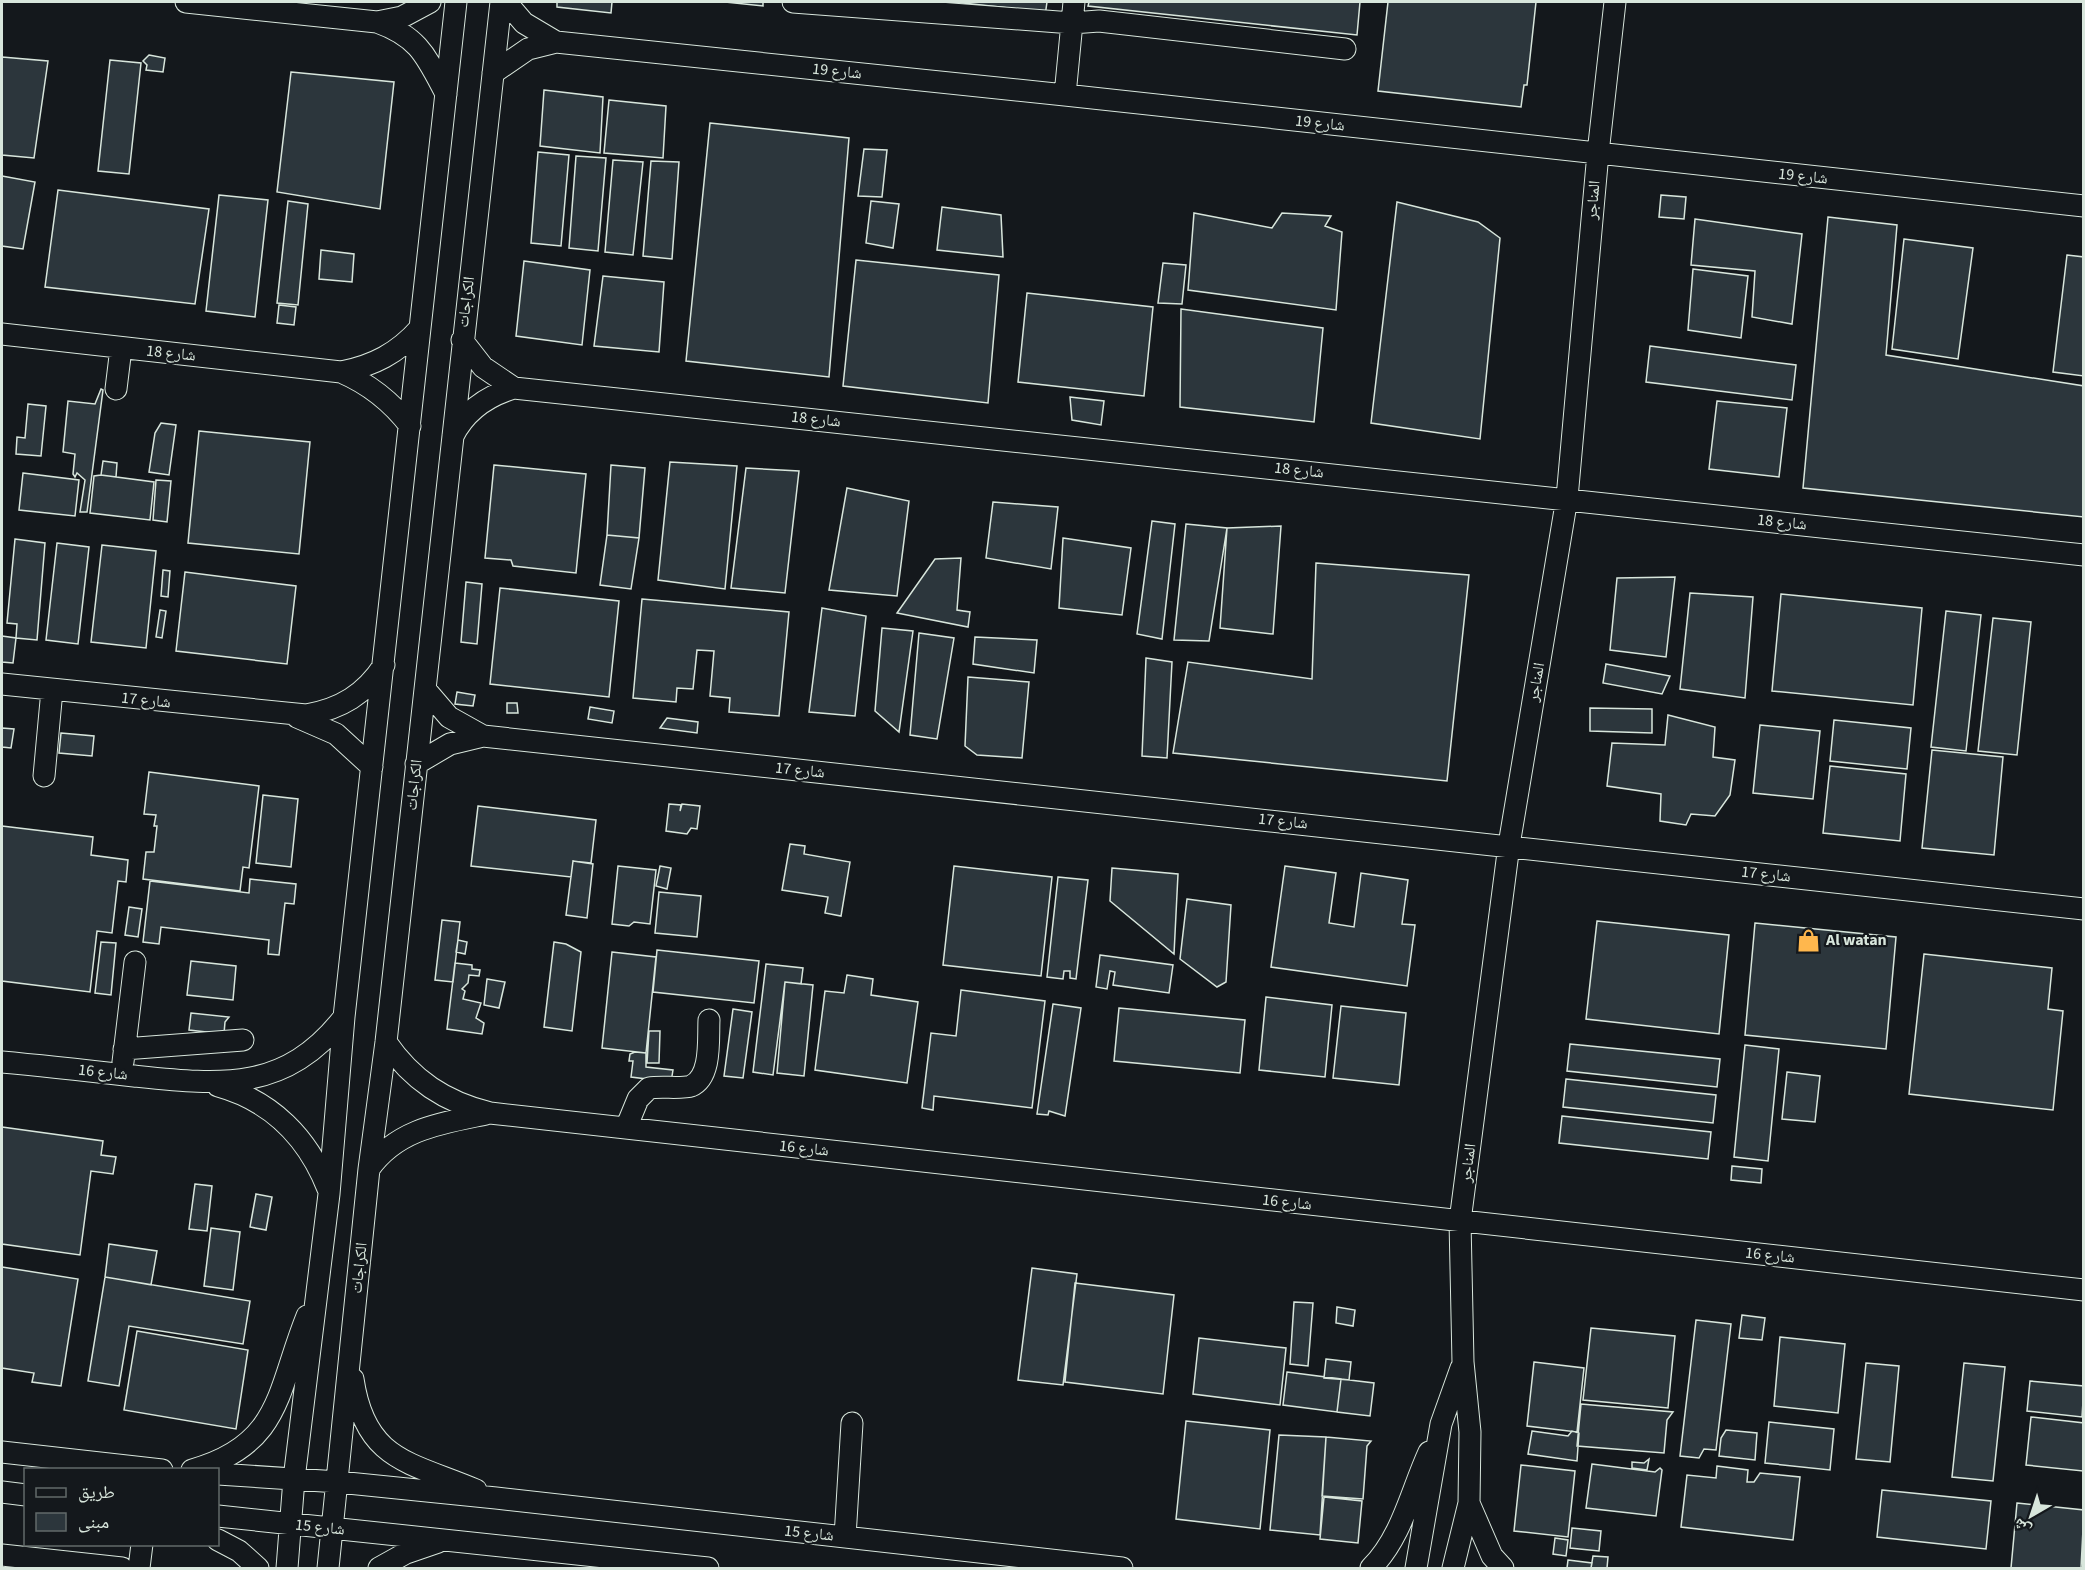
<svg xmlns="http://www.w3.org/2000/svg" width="2085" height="1570" viewBox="0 0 2085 1570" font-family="'Source Sans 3','Noto Naskh Arabic',sans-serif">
	<rect width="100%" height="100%" fill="#14181c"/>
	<!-- building -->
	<path fill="#2c363c" stroke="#d8e6dc" stroke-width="1.5" d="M 557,2 L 612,2 L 611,13 L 557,7 Z
		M 725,2 L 763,2 L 763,6 Z
		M 954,2 L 1047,2 L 1045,16 L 1019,9 Z
		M 1089,2 L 1360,2 L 1357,35 L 1088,6 Z
		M 1388,2 L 1536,2 L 1527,85 L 1524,85 L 1521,107 L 1378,91 Z
		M 149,55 L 165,58 L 163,72 L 146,70 L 147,65 L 143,61 Z
		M 2,57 L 48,61 L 34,158 L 2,155 Z
		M 110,60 L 141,63 L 129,174 L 98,171 Z
		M 291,72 L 394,82 L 380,209 L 277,192 Z
		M 544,90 L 603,97 L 600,153 L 540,146 Z
		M 609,100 L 666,106 L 663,158 L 604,153 Z
		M 710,123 L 849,138 L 829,377 L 686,361 Z
		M 864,149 L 887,150 L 882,197 L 858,196 Z
		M 538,152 L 569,155 L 561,246 L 531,243 Z
		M 576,156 L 606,158 L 598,251 L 569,248 Z
		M 613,160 L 643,162 L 633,255 L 605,252 Z
		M 651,161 L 679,162 L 672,259 L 643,256 Z
		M 2,176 L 35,182 L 23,249 L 2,246 Z
		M 58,190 L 209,209 L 195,304 L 45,287 Z
		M 219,195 L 268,200 L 255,317 L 206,311 Z
		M 1661,195 L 1686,197 L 1684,219 L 1659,217 Z
		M 288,201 L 308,204 L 298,305 L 277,303 Z
		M 871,201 L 899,204 L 893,248 L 866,243 Z
		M 1397,202 L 1478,222 L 1500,238 L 1480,439 L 1371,423 Z
		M 942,207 L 1001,215 L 1003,257 L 937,250 Z
		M 1194,213 L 1272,228 L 1282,213 L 1331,216 L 1325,226 L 1342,232 L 1336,310 L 1188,290 Z
		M 1828,217 L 1897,225 L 1886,355 L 2084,386 L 2084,517 L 1803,488 Z
		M 1695,219 L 1802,234 L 1792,324 L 1752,317 L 1755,271 L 1691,265 Z
		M 1904,239 L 1973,248 L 1958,359 L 1892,349 Z
		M 321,250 L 354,254 L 352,282 L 319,279 Z
		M 2067,255 L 2084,257 L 2084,376 L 2053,372 Z
		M 856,260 L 999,275 L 988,403 L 843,386 Z
		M 524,261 L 590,270 L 582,345 L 516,336 Z
		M 1163,263 L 1186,265 L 1182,304 L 1158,303 Z
		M 1693,269 L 1748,276 L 1741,338 L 1688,330 Z
		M 603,276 L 664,282 L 659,352 L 594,346 Z
		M 1027,293 L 1153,307 L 1144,396 L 1018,382 Z
		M 279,305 L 296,307 L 294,325 L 277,323 Z
		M 1181,309 L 1323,328 L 1314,422 L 1180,407 Z
		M 1650,346 L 1796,365 L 1792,400 L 1646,382 Z
		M 101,389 L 103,390 L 87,512 L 80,512 L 85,480 L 77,473 L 75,477 L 73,474 L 75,454 L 63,452 L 68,401 L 95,404 Z
		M 1070,397 L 1104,401 L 1101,425 L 1072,420 Z
		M 1717,401 L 1787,408 L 1779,477 L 1709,469 Z
		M 28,404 L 46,406 L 41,456 L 16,454 L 17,437 L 25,438 Z
		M 161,423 L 176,425 L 169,475 L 149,472 L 155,433 Z
		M 199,431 L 310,442 L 299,554 L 188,543 Z
		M 103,461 L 117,463 L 116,477 L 101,475 Z
		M 670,462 L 737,466 L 725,589 L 658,580 Z
		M 494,465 L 586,474 L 576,573 L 513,566 L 511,560 L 485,558 Z
		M 611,465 L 645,468 L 639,538 L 607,535 Z
		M 746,468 L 799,471 L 785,593 L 731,588 Z
		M 23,473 L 79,480 L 75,516 L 19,510 Z
		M 101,475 L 154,482 L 150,520 L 90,513 L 94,476 Z
		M 156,480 L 171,481 L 167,522 L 153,520 Z
		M 847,488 L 909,501 L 897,596 L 829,590 Z
		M 993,502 L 1058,507 L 1051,569 L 986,558 Z
		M 1152,521 L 1175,524 L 1162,639 L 1137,634 Z
		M 1186,524 L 1227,528 L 1209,641 L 1174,640 Z
		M 1281,526 L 1273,634 L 1220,628 L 1227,528 Z
		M 607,535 L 639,538 L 631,589 L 600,585 Z
		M 1063,538 L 1131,548 L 1122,615 L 1059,608 Z
		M 15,539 L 45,543 L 37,640 L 16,638 L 17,624 L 7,623 Z
		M 57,543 L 89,547 L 78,644 L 46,640 Z
		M 102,545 L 156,551 L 146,648 L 91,642 Z
		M 961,558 L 957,610 L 970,612 L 968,627 L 897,613 L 935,559 Z
		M 1316,563 L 1469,575 L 1447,781 L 1173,753 L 1188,662 L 1312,679 Z
		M 163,570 L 170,571 L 168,597 L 161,596 Z
		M 185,572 L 296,586 L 287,664 L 176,651 Z
		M 1675,577 L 1666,657 L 1610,650 L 1617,578 Z
		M 466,582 L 482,584 L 477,644 L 461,642 Z
		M 500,588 L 619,601 L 609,697 L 490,684 Z
		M 1690,593 L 1753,597 L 1745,698 L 1680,689 Z
		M 1781,594 L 1922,608 L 1913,705 L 1772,691 Z
		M 642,599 L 789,612 L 779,716 L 729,712 L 730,698 L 710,696 L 714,651 L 697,650 L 693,689 L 677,688 L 676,702 L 633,698 Z
		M 822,608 L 866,616 L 855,716 L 809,712 Z
		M 160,610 L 166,611 L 162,638 L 156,637 Z
		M 1946,611 L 1981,615 L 1966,751 L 1931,747 Z
		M 1993,618 L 2031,622 L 2017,755 L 1978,751 Z
		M 882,628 L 913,631 L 899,732 L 875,711 Z
		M 919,633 L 954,638 L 937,739 L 910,735 Z
		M 2,636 L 16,638 L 13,663 L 2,662 Z
		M 975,637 L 1037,640 L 1034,673 L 973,664 Z
		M 1146,658 L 1172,662 L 1167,758 L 1142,756 Z
		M 1606,664 L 1670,676 L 1662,694 L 1603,683 Z
		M 968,677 L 1029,682 L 1022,758 L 977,755 L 965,746 Z
		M 457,692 L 475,695 L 473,706 L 455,704 Z
		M 507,703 L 517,703 L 518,713 L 507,713 Z
		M 590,707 L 614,711 L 612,723 L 588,719 Z
		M 1590,708 L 1652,709 L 1652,733 L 1590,731 Z
		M 1668,715 L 1715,727 L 1713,757 L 1735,760 L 1730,795 L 1715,816 L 1691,814 L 1686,825 L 1660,821 L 1661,794 L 1607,786 L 1612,743 L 1665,745 Z
		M 667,718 L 698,722 L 697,733 L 660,728 Z
		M 1834,720 L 1911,728 L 1907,769 L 1830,761 Z
		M 1760,725 L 1820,731 L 1813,799 L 1753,793 Z
		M 2,728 L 14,729 L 11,748 L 2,747 Z
		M 61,733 L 94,736 L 92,756 L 59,753 Z
		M 1932,750 L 2003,757 L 1994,855 L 1922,848 Z
		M 1830,766 L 1906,774 L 1900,841 L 1823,833 Z
		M 149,772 L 259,786 L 249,868 L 243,867 L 240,891 L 143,879 L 146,852 L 154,852 L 157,826 L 154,826 L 156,815 L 144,814 Z
		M 263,795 L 298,799 L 291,867 L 256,863 Z
		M 669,804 L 681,805 L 680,811 L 682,804 L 700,806 L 697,829 L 691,828 L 687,834 L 666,831 Z
		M 478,806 L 596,820 L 591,863 L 573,861 L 571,877 L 471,866 Z
		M 2,826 L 93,837 L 91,855 L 128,860 L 126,882 L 118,881 L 112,933 L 97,931 L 90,992 L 2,981 Z
		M 790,844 L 805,846 L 804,854 L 850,862 L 841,916 L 825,913 L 828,897 L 782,890 Z
		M 573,861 L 593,864 L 587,918 L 566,915 Z
		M 618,866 L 656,870 L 650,924 L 634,922 L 629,926 L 612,924 Z
		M 660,866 L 671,868 L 667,889 L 656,886 Z
		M 954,866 L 1052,877 L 1041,976 L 943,965 Z
		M 1285,866 L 1336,873 L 1329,923 L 1354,927 L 1361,873 L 1408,880 L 1402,924 L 1415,925 L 1407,986 L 1271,967 Z
		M 1112,868 L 1178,874 L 1174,954 L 1110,901 Z
		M 1058,877 L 1088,880 L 1076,979 L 1070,978 L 1070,971 L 1064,971 L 1063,979 L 1047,977 Z
		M 250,879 L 296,884 L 294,904 L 285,903 L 279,955 L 268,954 L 269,940 L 161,927 L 159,944 L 143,942 L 150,881 L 249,893 Z
		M 659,892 L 701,896 L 697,937 L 655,933 Z
		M 1187,899 L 1231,905 L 1226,982 L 1217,987 L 1180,959 Z
		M 129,907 L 142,909 L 138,937 L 125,935 Z
		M 442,920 L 460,922 L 453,982 L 435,980 Z
		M 1597,921 L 1729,935 L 1719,1034 L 1586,1019 Z
		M 1755,923 L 1896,937 L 1886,1049 L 1745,1035 Z
		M 458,940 L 467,942 L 465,954 L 456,952 Z
		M 101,942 L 116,943 L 111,995 L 95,993 Z
		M 554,942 L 566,944 L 581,952 L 572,1031 L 544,1027 Z
		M 657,950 L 759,961 L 754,1003 L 653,992 Z
		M 612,952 L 656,957 L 646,1053 L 602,1048 Z
		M 1924,954 L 2052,968 L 2048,1009 L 2063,1011 L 2053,1110 L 1909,1094 Z
		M 1100,955 L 1173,965 L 1169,993 L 1113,985 L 1115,972 L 1110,971 L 1107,989 L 1096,987 Z
		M 191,961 L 236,966 L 233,1000 L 187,995 Z
		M 455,963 L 472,965 L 472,969 L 480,970 L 479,976 L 469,975 L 468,983 L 462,989 L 465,991 L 463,999 L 481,1003 L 476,1018 L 484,1023 L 482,1034 L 447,1029 Z
		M 766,964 L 803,968 L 801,984 L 785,982 L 773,1075 L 753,1072 Z
		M 847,975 L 873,979 L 871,995 L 918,1002 L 907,1083 L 815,1070 L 825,991 L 844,993 Z
		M 487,979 L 505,982 L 499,1008 L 484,1005 Z
		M 785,982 L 813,985 L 804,1076 L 777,1073 Z
		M 961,990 L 1045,1001 L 1032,1108 L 934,1096 L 933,1110 L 922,1108 L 931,1033 L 956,1036 Z
		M 1266,997 L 1332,1005 L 1325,1077 L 1259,1070 Z
		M 1053,1004 L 1081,1008 L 1065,1116 L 1049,1111 L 1048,1115 L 1037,1114 Z
		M 1341,1006 L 1406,1013 L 1399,1085 L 1333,1078 Z
		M 1119,1008 L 1245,1020 L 1240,1073 L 1114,1061 Z
		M 733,1009 L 752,1012 L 743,1078 L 724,1076 Z
		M 191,1013 L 229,1017 L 225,1022 L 224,1034 L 189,1030 Z
		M 649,1031 L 660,1031 L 659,1063 L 647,1063 Z
		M 1570,1044 L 1720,1059 L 1717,1087 L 1567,1071 Z
		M 1745,1045 L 1779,1049 L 1768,1161 L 1734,1157 Z
		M 635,1052 L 646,1053 L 646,1067 L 673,1070 L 671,1082 L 631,1077 L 633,1061 L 629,1061 L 630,1054 Z
		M 1787,1072 L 1820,1076 L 1815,1122 L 1782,1119 Z
		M 1566,1079 L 1716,1095 L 1713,1123 L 1563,1107 Z
		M 1562,1116 L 1711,1132 L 1708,1159 L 1559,1143 Z
		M 2,1127 L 103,1141 L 101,1155 L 116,1157 L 113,1174 L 91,1171 L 80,1255 L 2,1244 Z
		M 1732,1166 L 1762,1169 L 1761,1183 L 1731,1180 Z
		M 195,1184 L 212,1186 L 207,1231 L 189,1229 Z
		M 256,1194 L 272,1197 L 266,1230 L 250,1227 Z
		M 211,1228 L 240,1232 L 233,1290 L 204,1286 Z
		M 109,1244 L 157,1251 L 151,1285 L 105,1277 Z
		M 2,1267 L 78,1279 L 61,1386 L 32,1382 L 34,1373 L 2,1368 Z
		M 1032,1268 L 1077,1274 L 1063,1385 L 1018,1380 Z
		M 105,1277 L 250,1301 L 243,1344 L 129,1326 L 119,1386 L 88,1381 Z
		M 1075,1283 L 1174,1295 L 1163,1394 L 1065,1382 Z
		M 1294,1302 L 1313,1303 L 1308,1366 L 1290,1364 Z
		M 1337,1307 L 1355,1310 L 1353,1326 L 1336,1323 Z
		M 1742,1315 L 1765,1318 L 1762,1340 L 1739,1338 Z
		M 1696,1320 L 1731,1324 L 1716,1450 L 1704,1449 L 1699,1458 L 1680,1456 Z
		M 1591,1328 L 1675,1336 L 1668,1408 L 1583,1400 Z
		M 137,1331 L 248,1350 L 236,1429 L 124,1410 Z
		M 1780,1337 L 1845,1344 L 1838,1413 L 1774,1406 Z
		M 1199,1338 L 1286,1348 L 1280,1405 L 1193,1394 Z
		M 1326,1359 L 1351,1362 L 1349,1380 L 1324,1378 Z
		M 1534,1362 L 1584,1368 L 1577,1432 L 1527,1426 Z
		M 1866,1363 L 1899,1366 L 1890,1462 L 1856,1459 Z
		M 1964,1363 L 2005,1367 L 1993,1481 L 1952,1477 Z
		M 1287,1372 L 1341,1379 L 1337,1412 L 1283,1405 Z
		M 1341,1379 L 1374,1383 L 1370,1416 L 1337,1412 Z
		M 2030,1381 L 2084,1386 L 2082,1417 L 2027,1411 Z
		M 1581,1404 L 1673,1412 L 1667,1420 L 1664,1453 L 1577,1446 Z
		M 2031,1417 L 2084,1423 L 2083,1471 L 2026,1465 Z
		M 1186,1421 L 1270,1430 L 1260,1529 L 1176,1519 Z
		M 1769,1422 L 1834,1429 L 1830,1470 L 1765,1463 Z
		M 1726,1430 L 1757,1433 L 1755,1460 L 1719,1456 L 1721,1438 Z
		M 1532,1431 L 1568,1436 L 1572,1431 L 1579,1433 L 1577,1461 L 1528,1454 Z
		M 1279,1435 L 1326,1437 L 1320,1535 L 1270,1530 Z
		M 1326,1437 L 1371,1441 L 1367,1446 L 1363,1499 L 1322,1496 Z
		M 1649,1459 L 1647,1470 L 1632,1468 L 1632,1462 L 1644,1463 Z
		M 1592,1464 L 1655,1472 L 1660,1468 L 1662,1470 L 1656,1516 L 1586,1508 Z
		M 1521,1465 L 1575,1471 L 1568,1537 L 1514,1531 Z
		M 1717,1466 L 1748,1470 L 1747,1482 L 1754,1482 L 1760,1473 L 1800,1477 L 1793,1540 L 1681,1527 L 1687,1475 L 1716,1478 Z
		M 1882,1490 L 1991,1501 L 1986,1549 L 1877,1537 Z
		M 1324,1497 L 1362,1501 L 1358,1543 L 1320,1539 Z
		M 2017,1503 L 2084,1510 L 2081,1568 L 2011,1568 Z
		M 1572,1528 L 1601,1531 L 1599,1551 L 1570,1548 Z
		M 1555,1538 L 1568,1540 L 1566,1556 L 1553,1554 Z
		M 1593,1556 L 1608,1557 L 1607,1568 L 1591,1568 Z
		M 1568,1560 L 1592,1563 L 1591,1568 L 1567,1568 Z"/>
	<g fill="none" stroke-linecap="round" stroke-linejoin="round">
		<defs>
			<path id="minor" d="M 186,2 L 377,22 C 419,37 426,56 446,94
				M 506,2 L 524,23 L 556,42
				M 793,2 L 1072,23 L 1099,21 L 1345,49
				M 377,22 L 402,17 L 430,2
				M 493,73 L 528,49 L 556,42 L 1065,95 L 2084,206
				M 1065,95 L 1074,2
				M 2,334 L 341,372 C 373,366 398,353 420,328
				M 462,340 L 483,367 L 514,388 L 2084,555
				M 341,372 C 369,384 391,401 410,426
				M 116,389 L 121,348
				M 453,436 C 466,410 487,396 514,388
				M 2,684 L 306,715 C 341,709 365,694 384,665
				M 425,689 L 449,717 L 483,736 L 2084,909
				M 297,717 L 336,734 L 372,767
				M 416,764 L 450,744 L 483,736
				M 44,776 L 52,690
				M 386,1042 C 412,1080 445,1102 490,1113 L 2084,1290
				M 124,1049 L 243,1040
				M 2,1062 C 46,1066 90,1071 134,1076 C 220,1085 285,1093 344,1017
				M 123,1062 L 135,962
				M 218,1086 C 272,1101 308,1138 328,1189
				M 626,1128 L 638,1099 L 649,1088 C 660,1086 683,1089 691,1086 C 712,1077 708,1039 709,1020
				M 369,1169 C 397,1129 442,1123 486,1114
				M 353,1379 C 365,1461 410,1462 476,1490
				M 2,1452 L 162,1470
				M 192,1470 C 282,1445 277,1390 307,1316
				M 218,1474 L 338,1482 L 496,1498 L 1122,1568
				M 2,1492 L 26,1495
				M 1469,1503 L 1492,1556 L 1503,1568
				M 218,1516 L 708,1568
				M 845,1537 L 852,1423
				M 218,1540 L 239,1551 L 258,1568
				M 2,1555 L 122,1568
				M 139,1568 L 142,1544
				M 287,1568 L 294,1479 L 329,1194 L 344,1017 L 456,2
				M 328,1568 L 369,1169 L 386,1042 L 501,2
				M 379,1568 L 406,1553 L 438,1542
				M 1371,1568 C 1402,1537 1411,1491 1429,1452
				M 1416,1568 L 1441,1424 L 1461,1368
				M 1453,1568 L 1469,1503 L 1470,1432 L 1463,1362 L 1460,1221 L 1509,845 L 1567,498 L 1598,153 L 1615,2"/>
		</defs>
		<!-- minor casing -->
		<use href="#minor" stroke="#d8e6dc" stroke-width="23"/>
		<!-- minor -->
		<use href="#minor" stroke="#14181c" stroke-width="21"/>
	</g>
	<!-- icons -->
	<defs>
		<symbol id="shop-bare" viewBox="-9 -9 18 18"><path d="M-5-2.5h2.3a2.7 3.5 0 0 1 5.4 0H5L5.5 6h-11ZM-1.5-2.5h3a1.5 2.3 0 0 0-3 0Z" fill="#ffb74d" stroke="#14181c" stroke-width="2.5" paint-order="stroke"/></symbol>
	</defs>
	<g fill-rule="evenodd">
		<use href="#shop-bare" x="1792" y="924" width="33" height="33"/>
	</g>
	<g text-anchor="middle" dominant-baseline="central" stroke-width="4.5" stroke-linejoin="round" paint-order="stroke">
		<!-- street labels -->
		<g font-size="16" fill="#d8e6dc" stroke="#14181c">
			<text transform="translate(837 71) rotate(6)">شارع 19</text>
			<text transform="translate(1320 123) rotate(6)">شارع 19</text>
			<text transform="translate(1803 176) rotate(6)">شارع 19</text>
			<text transform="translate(1593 200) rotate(-85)">المناجر</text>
			<text transform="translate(466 302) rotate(-83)">الكراجات</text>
			<text transform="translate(171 353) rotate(6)">شارع 18</text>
			<text transform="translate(816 419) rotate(6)">شارع 18</text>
			<text transform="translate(1299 470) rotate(6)">شارع 18</text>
			<text transform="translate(1782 522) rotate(6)">شارع 18</text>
			<text transform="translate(1536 682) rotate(-80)">المناجر</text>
			<text transform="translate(146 700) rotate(6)">شارع 17</text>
			<text transform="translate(800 770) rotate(6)">شارع 17</text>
			<text transform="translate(414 785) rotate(-84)">الكراجات</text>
			<text transform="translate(1283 821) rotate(6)">شارع 17</text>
			<text transform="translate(1766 874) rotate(6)">شارع 17</text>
			<text transform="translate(103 1072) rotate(6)">شارع 16</text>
			<text transform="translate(804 1148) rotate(6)">شارع 16</text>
			<text transform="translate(1468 1163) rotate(-83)">المناجر</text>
			<text transform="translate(1287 1202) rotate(6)">شارع 16</text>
			<text transform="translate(1770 1255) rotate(6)">شارع 16</text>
			<text transform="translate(359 1268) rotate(-84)">الكراجات</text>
			<text transform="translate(320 1527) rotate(6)">شارع 15</text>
			<text transform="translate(809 1533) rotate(6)">شارع 15</text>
		</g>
		<!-- poi labels -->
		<g font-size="16" font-weight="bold" fill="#d8e6dc" stroke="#14181c" text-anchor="start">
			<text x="1826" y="940">Al watan</text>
		</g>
	</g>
	<!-- border -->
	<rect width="2085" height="1570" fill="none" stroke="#d8e6dc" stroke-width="6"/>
	<!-- legend -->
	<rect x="24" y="1468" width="195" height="78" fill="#14181c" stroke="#626a69" stroke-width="1.5"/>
	<rect x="36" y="1488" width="30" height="9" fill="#14181c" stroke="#626a69" stroke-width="1.5"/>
	<text x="78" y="1498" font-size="18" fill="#d8e6dc">طريق</text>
	<rect x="36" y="1513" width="30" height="18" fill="#2c363c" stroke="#626a69" stroke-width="1.5"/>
	<text x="78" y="1528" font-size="18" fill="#d8e6dc">مبنى</text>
	<!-- north arrow -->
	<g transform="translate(2031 1516) rotate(219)" stroke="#14181c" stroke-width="4.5" paint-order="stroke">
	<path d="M0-4.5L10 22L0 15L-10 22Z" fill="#d8e6dc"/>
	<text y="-9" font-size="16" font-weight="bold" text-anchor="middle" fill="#d8e6dc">ش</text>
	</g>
</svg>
